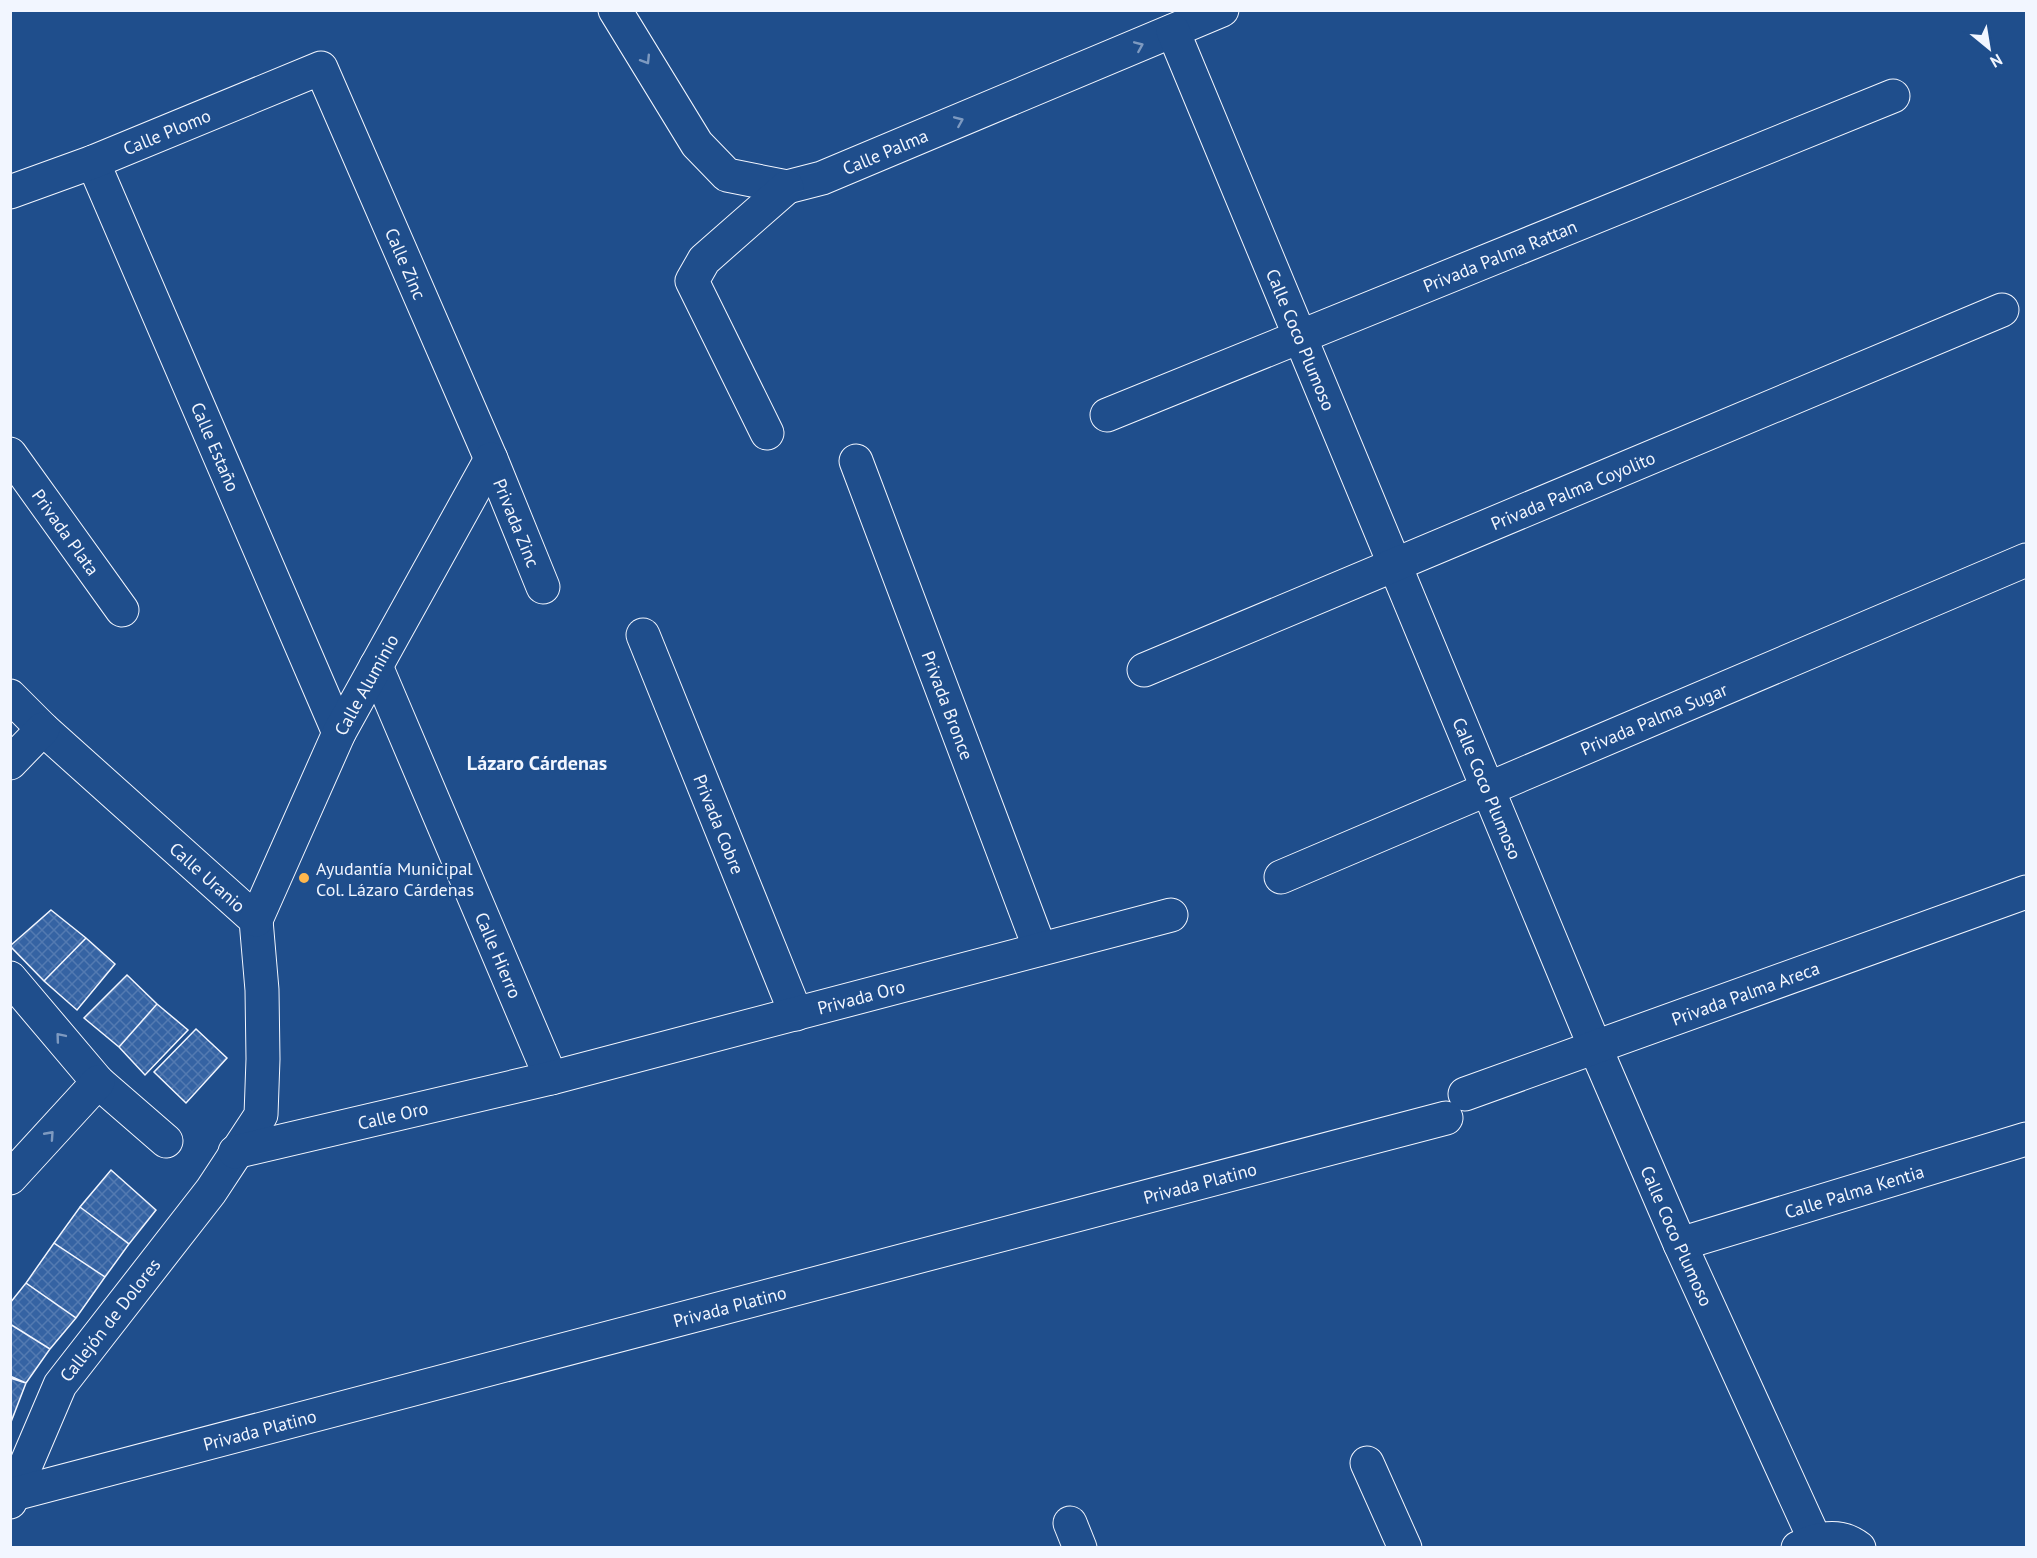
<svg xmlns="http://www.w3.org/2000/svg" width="2037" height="1558" viewBox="0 0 2037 1558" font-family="'PT Sans',sans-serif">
	<defs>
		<pattern id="building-cross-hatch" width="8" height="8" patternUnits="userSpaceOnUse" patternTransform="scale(1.5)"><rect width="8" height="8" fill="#3563a3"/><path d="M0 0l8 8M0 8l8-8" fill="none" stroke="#537ab1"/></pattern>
	</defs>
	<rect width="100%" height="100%" fill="#1f4e8c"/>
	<!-- building -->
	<path fill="url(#building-cross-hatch)" stroke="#f2f6ff" stroke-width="1.5" d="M 51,910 L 86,938 L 44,981 L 10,946 Z
		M 86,938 L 115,964 L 77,1010 L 44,981 Z
		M 127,975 L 157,1004 L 119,1047 L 84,1018 Z
		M 157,1004 L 188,1030 L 145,1075 L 119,1047 Z
		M 196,1029 L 227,1058 L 186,1103 L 154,1072 Z
		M 111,1170 L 156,1210 L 129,1244 L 80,1207 Z
		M 80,1207 L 129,1244 L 105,1277 L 54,1243 Z
		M 54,1243 L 105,1277 L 76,1318 L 26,1283 Z
		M 26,1283 L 76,1318 L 50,1349 L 10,1324 L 10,1303 Z
		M 10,1324 L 50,1349 L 26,1383 L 10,1376 Z
		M 10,1378 L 26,1383 L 11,1422 L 10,1422 Z"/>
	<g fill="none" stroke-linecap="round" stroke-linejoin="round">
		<defs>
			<g id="minor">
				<path id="s1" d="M 615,10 L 697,144 L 727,175 L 787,187 L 822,178 L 1222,10"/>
				<path id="s2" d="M 1173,31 L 1595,1047 L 1680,1244 L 1815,1540"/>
				<path id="s3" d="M 93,162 L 339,733"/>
				<path id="s4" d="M 10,192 L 93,162 L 321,68 L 491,459 L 543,587"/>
				<path id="s5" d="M 1107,415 L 1893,96"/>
				<path d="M 767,433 L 692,281 L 704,260 L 787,187"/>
				<path id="s6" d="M 10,454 L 122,610"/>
				<path id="s7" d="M 856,461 L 1040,949"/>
				<path id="s8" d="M 643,635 L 796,1014"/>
				<path id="s9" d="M 376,666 L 551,1078"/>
				<path id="s10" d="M 1144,670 L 2002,310"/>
				<path id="s11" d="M 10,696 L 43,729 L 256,920 L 262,990 L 263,1059 L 261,1115 L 211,1191 L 60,1385 L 10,1502"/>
				<path d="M 10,763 L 43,729"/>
				<path id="s12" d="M 1281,877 L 2026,560"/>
				<path id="s13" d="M 256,920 L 339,733 L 491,459"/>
				<path d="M 10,978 L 98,1082 L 166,1141"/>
				<path id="s14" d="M 1465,1094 L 2026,892"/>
				<path id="s15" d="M 235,1152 L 551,1078 L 1171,915"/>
				<path d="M 10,1178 L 98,1082"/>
				<path id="s16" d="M 1680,1244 L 2026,1139"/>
				<path d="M 1367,1463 L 1405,1548"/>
				<path id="s17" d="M 14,1494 L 1446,1118"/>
				<path d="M 1070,1523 L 1080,1548"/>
				<path d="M 1798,1548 C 1818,1538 1840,1533 1859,1548"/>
			</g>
		</defs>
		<!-- minor casing -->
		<use href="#minor" stroke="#f2f6ff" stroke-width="35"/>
		<!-- minor -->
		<use href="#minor" stroke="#1f4e8c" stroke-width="33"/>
	</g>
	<!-- one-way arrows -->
	<defs><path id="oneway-chevron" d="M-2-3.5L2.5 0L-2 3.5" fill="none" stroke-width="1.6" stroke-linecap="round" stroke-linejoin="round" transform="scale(1.5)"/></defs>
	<g stroke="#7e9ac0">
		<use href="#oneway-chevron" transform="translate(1139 46) rotate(-23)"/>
		<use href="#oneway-chevron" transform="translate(646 60) rotate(58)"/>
		<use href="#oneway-chevron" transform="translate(959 121) rotate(-23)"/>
		<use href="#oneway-chevron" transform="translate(60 1037) rotate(-130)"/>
		<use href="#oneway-chevron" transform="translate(50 1135) rotate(-48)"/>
	</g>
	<!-- markers -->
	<circle fill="#ffb74d" stroke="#1f4e8c" stroke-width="2" cx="304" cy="878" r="6"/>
	<g text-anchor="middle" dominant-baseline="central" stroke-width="4.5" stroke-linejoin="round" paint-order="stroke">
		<!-- street labels -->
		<g font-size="18" fill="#f2f6ff" stroke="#1f4e8c">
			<text stroke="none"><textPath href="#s4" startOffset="168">Calle Plomo</textPath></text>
			<text stroke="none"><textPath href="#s1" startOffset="366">Calle Palma</textPath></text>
			<text stroke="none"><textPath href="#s5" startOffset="424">Privada Palma Rattan</textPath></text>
			<text stroke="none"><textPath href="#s4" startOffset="548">Calle Zinc</textPath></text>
			<text stroke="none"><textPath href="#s2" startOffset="334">Calle Coco Plumoso</textPath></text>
			<text stroke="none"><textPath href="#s3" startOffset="310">Calle Estaño</textPath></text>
			<text stroke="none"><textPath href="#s10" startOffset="465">Privada Palma Coyolito</textPath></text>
			<text stroke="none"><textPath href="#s4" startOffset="830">Privada Zinc</textPath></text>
			<text stroke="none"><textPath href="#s6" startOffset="96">Privada Plata</textPath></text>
			<text stroke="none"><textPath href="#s13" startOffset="260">Calle Aluminio</textPath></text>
			<text stroke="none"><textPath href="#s7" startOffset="261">Privada Bronce</textPath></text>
			<text stroke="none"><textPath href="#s12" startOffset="405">Privada Palma Sugar</textPath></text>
			<text stroke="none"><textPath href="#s2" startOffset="820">Calle Coco Plumoso</textPath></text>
			<text stroke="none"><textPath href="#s8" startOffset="204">Privada Cobre</textPath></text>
			<text stroke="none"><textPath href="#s11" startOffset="268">Calle Uranio</textPath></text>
			<text stroke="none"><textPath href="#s9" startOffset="314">Calle Hierro</textPath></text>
			<text stroke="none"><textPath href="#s14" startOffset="298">Privada Palma Areca</textPath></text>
			<text stroke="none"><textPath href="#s15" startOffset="645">Privada Oro</textPath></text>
			<text stroke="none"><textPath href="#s15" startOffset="162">Calle Oro</textPath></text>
			<text stroke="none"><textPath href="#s17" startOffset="1226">Privada Platino</textPath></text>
			<text stroke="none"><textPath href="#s16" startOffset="182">Calle Palma Kentia</textPath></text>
			<text stroke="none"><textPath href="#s2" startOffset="1306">Calle Coco Plumoso</textPath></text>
			<text stroke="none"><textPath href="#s17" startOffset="740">Privada Platino</textPath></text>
			<text transform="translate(110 1320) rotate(-52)">Callejón de Dolores</text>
			<text stroke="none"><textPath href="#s17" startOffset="254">Privada Platino</textPath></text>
		</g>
		<!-- poi labels -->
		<g font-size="18" fill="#f2f6ff" stroke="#1f4e8c" text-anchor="start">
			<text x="316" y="868">Ayudantía Municipal<tspan x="316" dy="21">Col. Lázaro Cárdenas</tspan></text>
		</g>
		<!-- neighbourhood labels -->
		<g font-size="20" font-weight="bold" fill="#f2f6ff" stroke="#1f4e8c">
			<text x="537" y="763">Lázaro Cárdenas</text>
		</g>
	</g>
	<!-- border -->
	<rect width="2037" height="1558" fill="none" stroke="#f2f6ff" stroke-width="24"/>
	<!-- north arrow -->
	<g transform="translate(1989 48) rotate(150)" stroke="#1f4e8c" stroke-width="4.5" paint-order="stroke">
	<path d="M0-4.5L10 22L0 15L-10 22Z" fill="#f2f6ff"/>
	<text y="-9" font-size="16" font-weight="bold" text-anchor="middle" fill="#f2f6ff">N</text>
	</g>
</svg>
